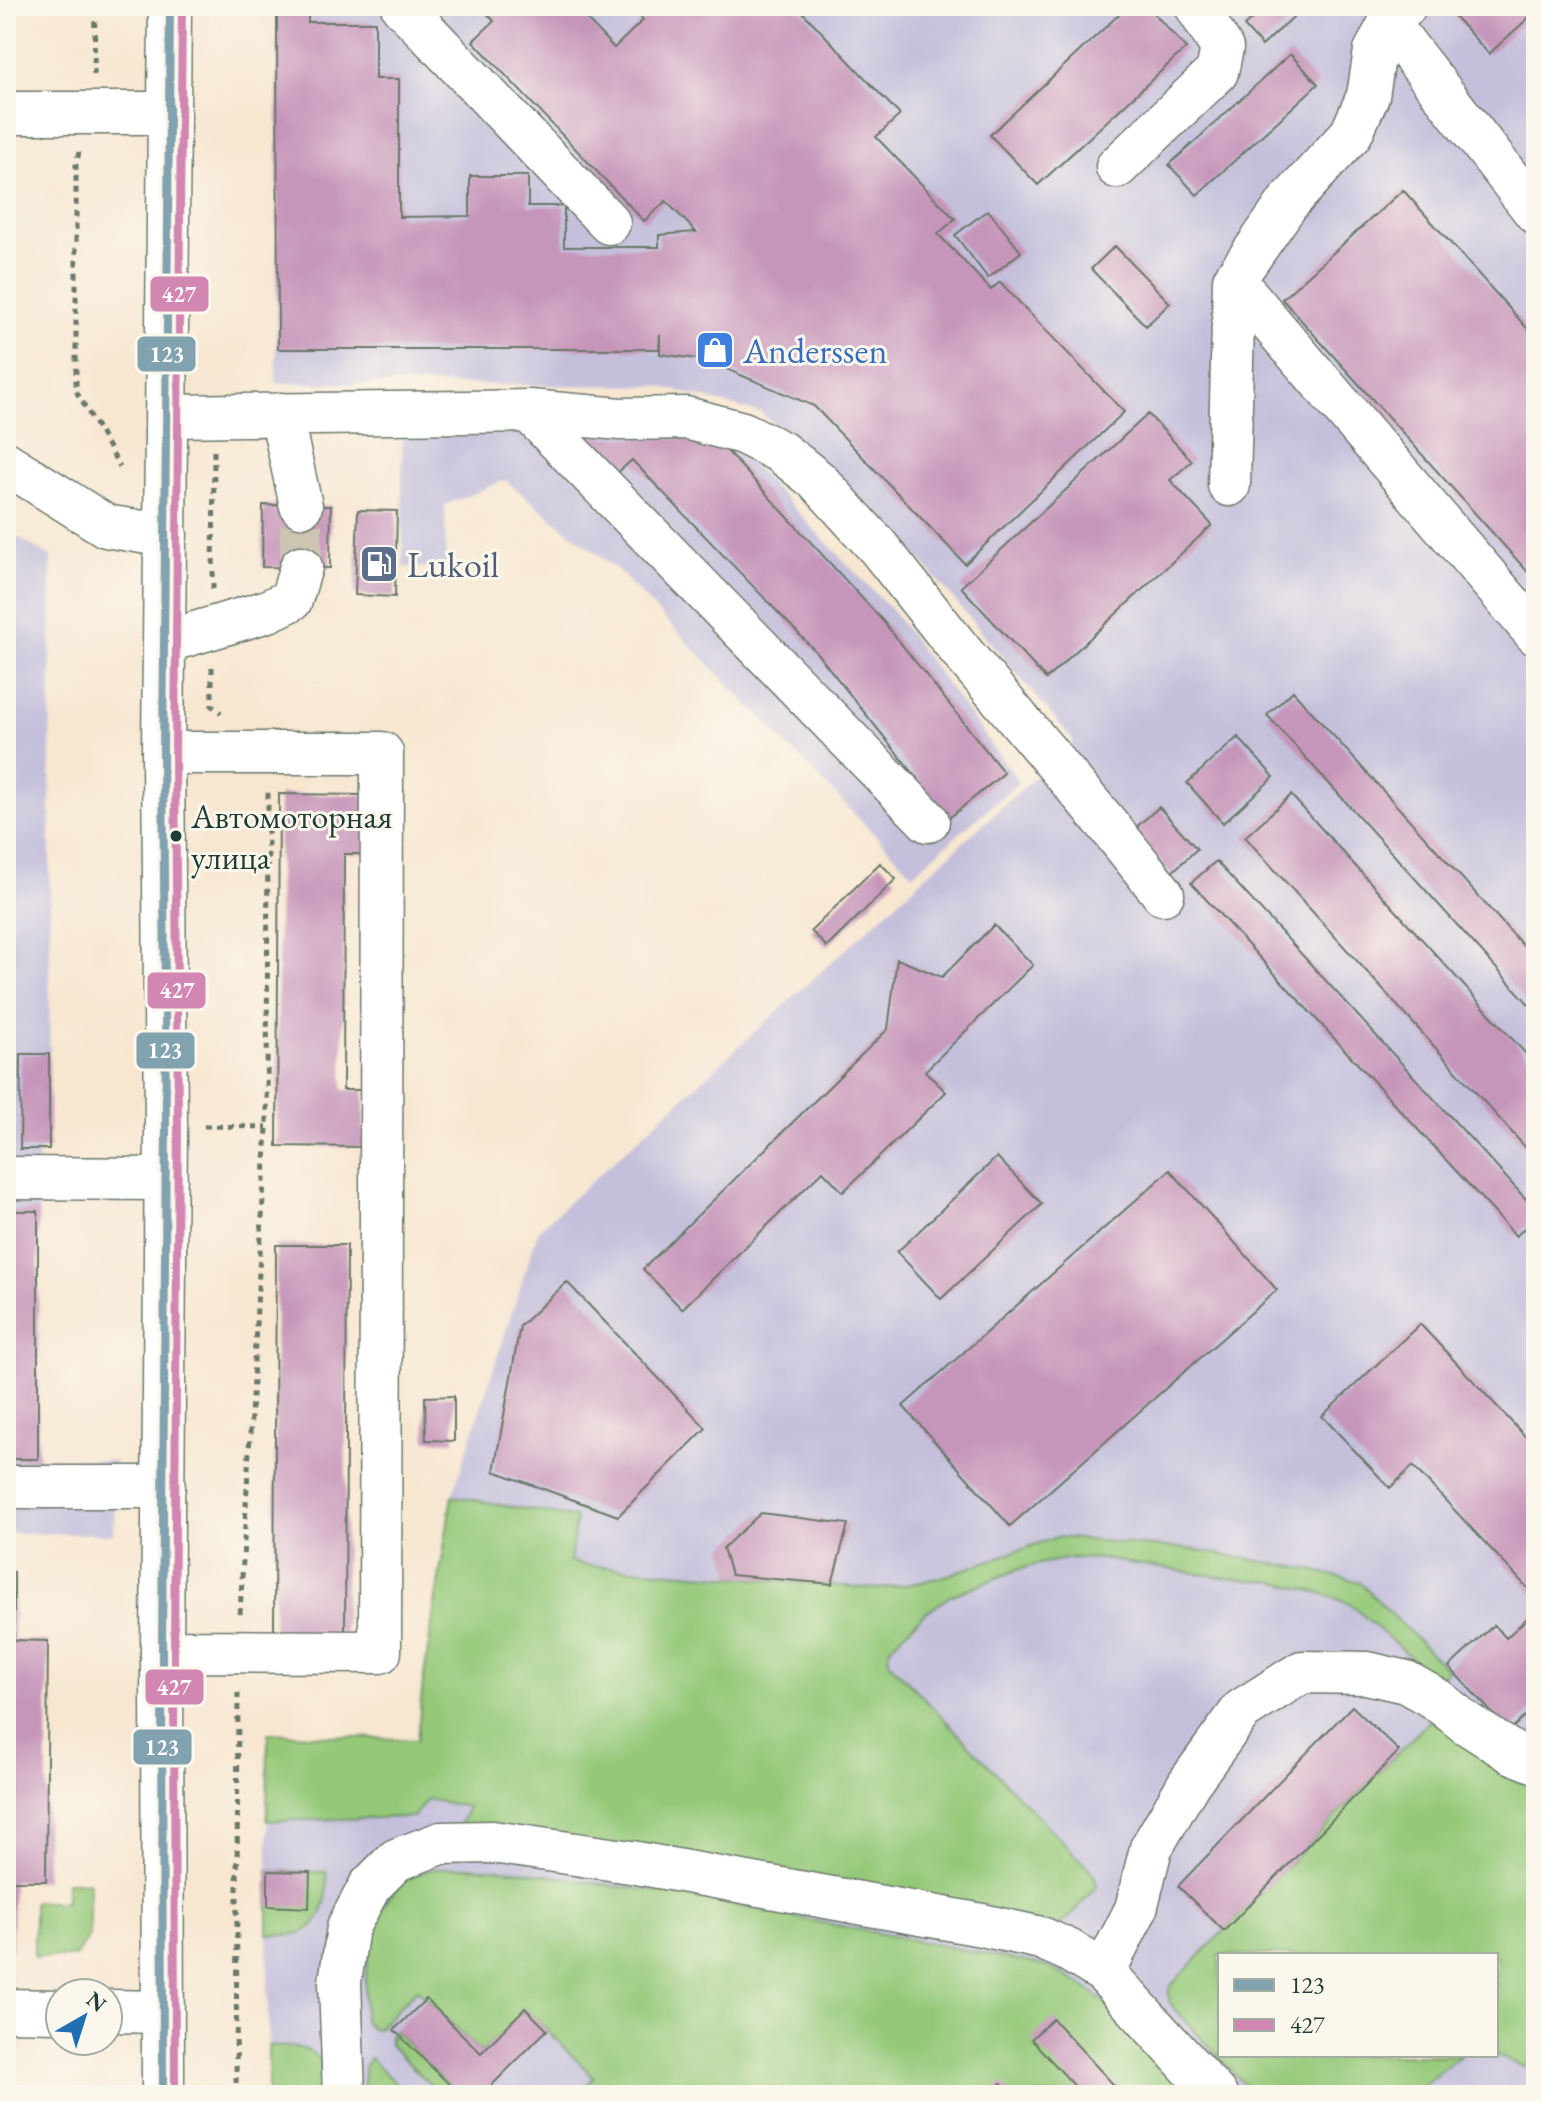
<svg xmlns="http://www.w3.org/2000/svg" width="1542" height="2101" viewBox="0 0 1542 2101" font-family="'EB Garamond',serif">
	<rect width="100%" height="100%" fill="#fbf7ec"/>
	<filter id="ink" filterUnits="userSpaceOnUse"><feTurbulence type="fractalNoise" baseFrequency=".0125" numOctaves="2"/><feDisplacementMap in="SourceGraphic" scale="16" xChannelSelector="R" yChannelSelector="G"/><feConvolveMatrix kernelMatrix="1 2 1 2 8 2 1 2 1" color-interpolation-filters="sRGB"/></filter>
	<filter id="wash" filterUnits="userSpaceOnUse"><feTurbulence type="fractalNoise" baseFrequency=".006" numOctaves="4" result="noise"/><feDisplacementMap in="SourceGraphic" scale="32" xChannelSelector="R" yChannelSelector="G"/><feGaussianBlur stdDeviation="1.8" result="paint"/><feColorMatrix in="noise" values="0 0 0 0 0 0 0 0 0 0 0 0 0 0 0 0 0 1.4 0 .05"/><feComposite in="paint" operator="in"/></filter>
	<g filter="url(#wash)">
		<rect width="100%" height="100%" fill="#f7e7d1"/>
		<!-- industrial -->
		<path fill="#c4c0db" fill-rule="evenodd" d="M 278,6 L 1536,6 L 1536,2095 L 268,2095 L 268,1733 L 417,1740 L 423,1682 L 452,1496 L 539,1229 L 1074,741 L 888,522 L 761,413 L 658,386 L 276,383 ZM 1220,1955 L 1496,1955 L 1496,2055 L 1220,2055 Z
			M 637,428 L 725,436 L 893,612 L 1019,782 L 913,874 L 617,570 L 505,480 L 445,505 L 446,568 L 403,567 L 402,438 Z
			M 6,530 L 51,557 L 49,1149 L 39,1150 L 38,1458 L 115,1461 L 114,1534 L 6,1533 Z"/>
		<!-- green -->
		<path fill="#95c979" stroke="#5a8356" stroke-width="2" d="M 452,1496 L 576,1518 L 570,1561 L 585,1565 L 879,1589 L 917,1583 L 945,1576 L 1057,1537 L 1195,1550 L 1312,1570 L 1359,1582 L 1448,1670 L 1438,1681 L 1350,1604 L 1324,1594 L 1275,1582 L 1228,1578 L 1102,1559 L 1072,1558 L 1043,1563 L 1019,1569 L 950,1596 L 924,1614 L 893,1644 L 889,1650 L 889,1662 L 1094,1874 L 1097,1886 L 1068,1919 L 1057,1926 L 460,1825 L 468,1807 L 427,1799 L 413,1817 L 267,1821 L 268,1733 L 417,1740 L 423,1682 Z
			M 1430,1720 L 1536,1776 L 1536,2067 L 1519,2065 L 1496,2055 L 1496,1955 L 1220,1955 L 1220,2055 L 1461,2055 L 1411,2095 L 1254,2095 L 1176,2011 C 1169,2002 1167,1997 1170,1986 Z
			M 470,1867 L 515,1870 L 695,1898 L 1042,1965 C 1065,1974 1083,1984 1102,2000 L 1193,2095 L 577,2095 L 594,2077 L 525,2009 L 481,2053 L 417,1989 L 377,2029 L 372,2029 L 364,2022 C 365,1972 366,1888 426,1871 C 440,1867 455,1867 470,1867 Z
			M 268,1871 L 326,1872 C 329,1893 325,1926 300,1933 C 290,1936 278,1935 268,1934 Z
			M 66,1882 L 89,1882 L 89,1936 L 75,1957 L 34,1957 L 34,1902 L 66,1902 Z
			M 394,2030 L 460,2095 L 441,2095 L 390,2045 L 390,2036 Z
			M 268,2046 C 314,2048 321,2046 327,2095 L 268,2095 Z
			M 370,2058 L 408,2095 L 364,2095 L 364,2067 Z"/>
		<g id="blocks">
			<!-- building -->
			<path fill="#c695ba" d="M 277,6 L 308,6 L 308,22 L 375,22 L 375,79 L 399,79 L 399,217 L 470,216 L 470,176 L 528,176 L 528,206 L 564,206 L 564,247 L 659,247 L 659,235 L 696,232 L 666,201 L 644,221 L 473,41 L 494,21 L 480,6 L 574,6 L 614,48 L 643,20 L 630,6 L 797,6 L 900,115 L 876,137 L 955,219 L 938,234 L 991,290 L 1000,282 L 1124,412 L 965,564 L 814,406 L 705,360 L 660,354 L 660,334 L 659,349 L 278,349 Z
				M 1128,6 L 1147,6 L 1186,48 L 1038,185 L 990,135 Z
				M 1267,6 L 1305,6 L 1262,46 L 1244,26 Z
				M 1445,6 L 1531,6 L 1536,11 L 1489,54 Z
				M 1290,54 L 1318,84 L 1197,195 L 1169,165 Z
				M 1403,190 L 1536,338 L 1536,581 L 1282,299 Z
				M 988,210 L 1021,252 L 988,278 L 955,235 Z
				M 1115,246 L 1170,303 L 1146,326 L 1091,269 Z
				M 1148,414 L 1192,461 L 1170,480 L 1212,525 L 1046,679 L 961,587 Z
				M 584,437 L 717,440 L 882,620 L 1004,773 L 949,818 L 816,652 L 632,460 L 616,474 Z
				M 263,505 L 331,506 L 330,568 L 262,567 Z
				M 358,510 L 397,511 L 395,597 L 355,595 Z
				M 1293,691 L 1536,960 L 1536,1012 L 1267,715 Z
				M 1238,737 L 1274,777 L 1223,823 L 1187,783 Z
				M 279,794 L 366,795 L 366,854 L 344,854 L 343,1090 L 364,1090 L 364,1147 L 277,1146 Z
				M 1291,795 L 1536,1065 L 1536,1159 L 1245,837 Z
				M 1159,807 L 1197,849 L 1171,873 L 1133,830 Z
				M 1216,861 L 1536,1210 L 1536,1217 L 1516,1236 L 1191,883 Z
				M 880,863 L 896,879 L 827,947 L 811,931 Z
				M 994,925 L 1033,965 L 925,1071 L 946,1092 L 843,1192 L 823,1171 L 682,1309 L 643,1269 L 888,1029 L 897,959 L 942,977 Z
				M 21,1054 L 49,1054 L 49,1149 L 20,1149 Z
				M 997,1157 L 1042,1204 L 941,1299 L 897,1252 Z
				M 1170,1170 L 1277,1290 L 1010,1526 L 903,1406 Z
				M 6,1211 L 38,1211 L 38,1459 L 6,1459 Z
				M 276,1245 L 347,1245 L 345,1633 L 274,1632 Z
				M 567,1282 L 706,1428 L 618,1516 L 494,1471 L 520,1326 Z
				M 1420,1324 L 1536,1448 L 1536,1597 L 1413,1466 L 1390,1488 L 1322,1416 Z
				M 454,1396 L 454,1441 L 426,1440 L 425,1397 Z
				M 761,1513 L 848,1524 L 832,1584 L 731,1575 L 723,1548 Z
				M 6,1572 L 14,1572 L 14,1640 L 48,1641 L 46,1881 L 13,1881 L 12,1950 L 6,1950 Z
				M 1536,1610 L 1536,1706 L 1509,1731 L 1449,1667 L 1494,1625 L 1506,1638 Z
				M 1352,1706 L 1399,1751 L 1224,1931 L 1178,1886 Z
				M 268,1871 L 310,1872 L 309,1908 L 268,1906 Z
				M 426,1999 L 481,2053 L 525,2008 L 547,2030 L 482,2095 L 460,2095 L 394,2030 Z
				M 1053,2019 L 1123,2095 L 1083,2095 L 1031,2039 Z
				M 1001,2083 L 1013,2095 L 990,2095 Z"/>
		</g>
	</g>
	<g filter="url(#ink)">
		<use href="#blocks" fill-opacity="0" stroke="#6b786b" stroke-width="2"/>
		<g fill="none" stroke-linecap="round" stroke-linejoin="round">
			<!-- minor-tunnel -->
			<path stroke="#ccc5b2" stroke-width="42" stroke-dasharray="42 21" stroke-linecap="butt" d="M 301,567 L 301,506"/>
			<defs>
				<path id="minor" d="M 402,6 L 609,223
					M 1389,24 L 1536,213
					M 6,113 L 169,113
					M 1117,167 L 1217,72 L 1222,48 L 1196,6
					M 1234,280 L 1536,634
					M 529,411 L 621,419 L 686,418 L 743,433 L 781,452 L 818,481 L 878,547 L 960,650 L 1108,825 L 1163,894
					M 281,414 L 301,506
					M 167,416 L 529,411 L 928,821
					M 6,463 L 106,526 L 166,536
					M 1229,485 L 1234,280 L 1287,204 L 1351,134 L 1368,96 L 1375,51 L 1389,24 L 1405,6
					M 165,642 L 268,611 L 291,600 L 301,567
					M 6,1178 L 166,1179
					M 6,1487 L 164,1487
					M 162,1651 L 380,1652 L 382,753 L 163,753
					M 1104,1972 L 1136,1909 L 1151,1848 L 1189,1783 L 1242,1710 L 1302,1672 L 1367,1673 L 1406,1682 L 1436,1699 L 1466,1723 L 1513,1753 L 1536,1762
					M 6,2010 L 60,2011
					M 108,2011 L 163,2012
					M 163,2095 L 162,1651 L 166,1126 L 163,753 L 170,6
					M 344,2095 L 340,1982 L 348,1927 L 370,1886 L 396,1860 L 441,1843 L 492,1842 L 631,1862 L 982,1925 L 1041,1938 L 1068,1950 L 1104,1972 L 1216,2095"/>
			</defs>
			<!-- minor casing -->
			<use href="#minor" stroke="#6b786b" stroke-width="45"/>
			<!-- path -->
			<path stroke="#6b786b" stroke-width="5" stroke-dasharray="6 6" stroke-linecap="butt" d="M 94,75 L 95,6
				M 79,152 L 76,165 L 76,391 L 120,467
				M 213,589 L 214,451
				M 212,667 L 212,706 L 221,713
				M 204,1126 L 267,1127
				M 240,1614 L 267,1127 L 268,789
				M 236,2095 L 238,1688"/>
			<!-- minor -->
			<use href="#minor" stroke="#fff" stroke-width="42"/>
			<defs>
				<path id="bus-1" d="M 163,2095 L 162,1651 L 166,1126 L 163,753 L 170,6"/>
				<path id="bus-2" d="M 175,2095 L 174,1651 L 178,1126 L 175,753 L 182,6"/>
			</defs>
			<!-- bus-1 casing -->
			<use href="#bus-1" stroke="#fbf7ec" stroke-width="14"/>
			<!-- bus-2 casing -->
			<use href="#bus-2" stroke="#fbf7ec" stroke-width="14"/>
			<!-- bus-1 -->
			<use href="#bus-1" stroke="#81a2ae" stroke-width="8"/>
			<!-- bus-2 -->
			<use href="#bus-2" stroke="#d287b2" stroke-width="8"/>
		</g>
	</g>
	<!-- icons -->
	<defs>
		<symbol id="shop-square" viewBox="-11 -11 22 22"><rect x="-9" y="-9" width="18" height="18" rx="4" fill="#3f7fe0" stroke="#fbf7ec"/><path d="M-5-2.5h2.3a2.7 3.5 0 0 1 5.4 0H5L5.5 6h-11ZM-1.5-2.5h3a1.5 2.3 0 0 0-3 0Z" fill="#fff"/></symbol>
		<symbol id="fuel-square" viewBox="-11 -11 22 22"><rect x="-9" y="-9" width="18" height="18" rx="4" fill="#5c6f8a" stroke="#fbf7ec"/><path d="M-5.5-6h7V0h2V4h1.3V-2.5L3-4.5l.8-.8L6-3V5H2.5V1h-1V6h-7ZM-4.2-4.7v3.2H.2V-4.7Z" fill="#fff"/></symbol>
	</defs>
	<g fill-rule="evenodd">
		<use href="#shop-square" x="693" y="328" width="44" height="44"/>
		<use href="#fuel-square" x="357" y="542" width="44" height="44"/>
	</g>
	<!-- markers -->
	<circle fill="#1f3d34" stroke="#fbf7ec" stroke-width="3" cx="176" cy="836" r="7"/>
	<g text-anchor="middle" dominant-baseline="central" stroke-width="6" stroke-linejoin="round" paint-order="stroke">
		<!-- bus labels -->
		<g font-size="34" fill="#1f3d34" stroke="#fbf7ec" text-anchor="start">
			<text x="191" y="816">Автомоторная<tspan x="191" dy="41">улица</tspan></text>
		</g>
		<!-- shop labels -->
		<g font-size="36" fill="#366cbe" stroke="#fbf7ec" text-anchor="start">
			<text x="743" y="350">Anderssen</text>
		</g>
		<!-- service labels -->
		<g font-size="36" fill="#4e5e75" stroke="#fbf7ec" text-anchor="start">
			<text x="407" y="564">Lukoil</text>
		</g>
	</g>
	<g stroke="#fbf7ec" stroke-width="3">
		<rect x="149" y="275" width="61" height="38" rx="8" fill="#d287b2"/>
		<rect x="136" y="335" width="61" height="38" rx="8" fill="#81a2ae"/>
		<rect x="146" y="971" width="61" height="39" rx="8" fill="#d287b2"/>
		<rect x="135" y="1031" width="61" height="39" rx="8" fill="#81a2ae"/>
		<rect x="144" y="1668" width="61" height="38" rx="8" fill="#d287b2"/>
		<rect x="132" y="1728" width="61" height="38" rx="8" fill="#81a2ae"/>
	</g>
	<g font-size="22" text-anchor="middle" font-weight="bold" fill="#fff">
		<text x="179" y="302">427</text>
		<text x="167" y="362">123</text>
		<text x="177" y="998">427</text>
		<text x="165" y="1058">123</text>
		<text x="174" y="1695">427</text>
		<text x="162" y="1755">123</text>
	</g>
	<!-- margin -->
	<rect width="1542" height="2101" fill="none" stroke="#fbf7ec" stroke-width="32"/>
	<!-- legend -->
	<rect x="1218" y="1953" width="280" height="104" fill="#fbf7ec" stroke="#a3ada2" stroke-width="2"/>
	<rect x="1234" y="1979" width="40" height="12" fill="#81a2ae" stroke="#a3ada2" stroke-width="2"/>
	<text x="1290" y="1993" font-size="24" fill="#1f3d34">123</text>
	<rect x="1234" y="2019" width="40" height="12" fill="#d287b2" stroke="#a3ada2" stroke-width="2"/>
	<text x="1290" y="2033" font-size="24" fill="#1f3d34">427</text>
	<!-- north arrow -->
	<g transform="translate(84 2017) rotate(39)"><circle r="38" fill="#fbf7ec" stroke="#a3ada2" stroke-width="2"/>
	<path d="M0-6L14 30L0 20L-14 30Z" fill="#1f6fb2"/>
	<text y="-12" font-size="22" font-weight="bold" text-anchor="middle" fill="#1f3d34">N</text>
	</g>
</svg>
